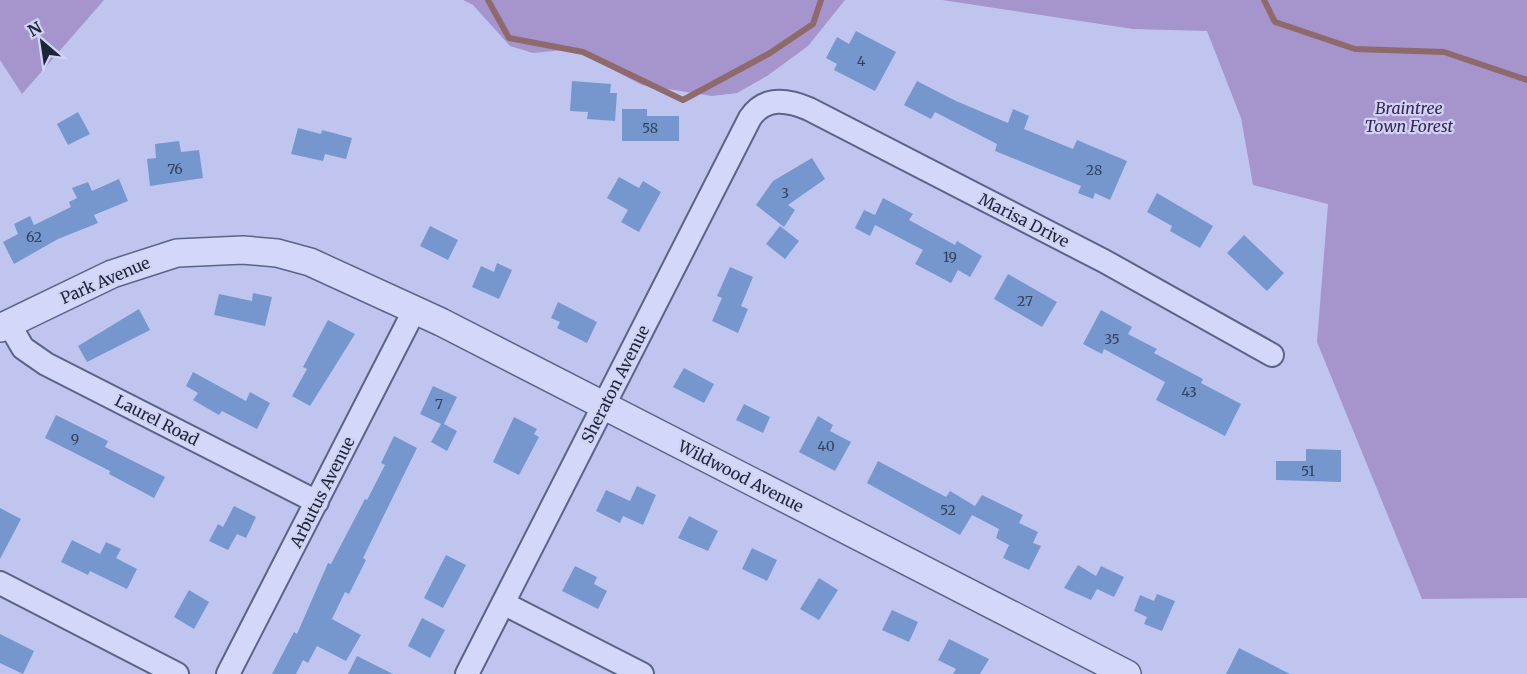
<svg xmlns="http://www.w3.org/2000/svg" width="1527" height="674" viewBox="0 0 1527 674" font-family="Merriweather,serif">
	<rect width="100%" height="100%" fill="#c0c5ef"/>
	<!-- green -->
	<path fill="#a694cd" d="M 0,0 L 104,0 L 22,94 L 0,60 Z
		M 463,0 L 845,0 L 808,46 L 767,76 L 737,93 L 712,96 L 642,85 L 573,49 L 533,53 L 510,46 L 473,5 Z
		M 942,0 L 1527,0 L 1527,598 L 1422,599 L 1317,342 L 1328,204 L 1253,185 L 1241,118 L 1207,31 L 1133,29 Z"/>
	<g fill="none" stroke-linecap="round" stroke-linejoin="round">
		<!-- stream -->
		<path stroke="#8f6a6c" stroke-width="6" d="M 488,0 L 509,38 L 583,52 L 683,100 L 770,53 L 813,24 L 821,0
			M 1264,0 L 1275,22 L 1355,49 L 1444,52 L 1527,80"/>
	</g>
	<!-- building -->
	<path fill="#7597ce" d="M 856,31 L 896,52 L 875,91 L 834,70 L 837,64 L 826,58 L 837,37 L 849,44 Z
		M 572,81 L 611,84 L 610,93 L 617,93 L 615,121 L 587,119 L 588,112 L 570,111 Z
		M 917,81 L 956,101 L 1008,123 L 1013,109 L 1029,116 L 1024,129 L 1073,149 L 1077,140 L 1127,161 L 1110,200 L 1095,193 L 1093,199 L 1078,193 L 1081,186 L 995,151 L 997,144 L 935,112 L 931,119 L 904,105 Z
		M 622,109 L 647,109 L 647,116 L 679,116 L 679,141 L 622,141 Z
		M 78,112 L 90,134 L 68,145 L 57,124 Z
		M 298,128 L 321,134 L 322,130 L 352,138 L 346,159 L 325,154 L 323,161 L 291,154 Z
		M 179,141 L 181,152 L 199,150 L 203,178 L 150,186 L 147,159 L 156,158 L 155,144 Z
		M 812,158 L 825,179 L 788,205 L 795,210 L 784,227 L 756,205 L 773,181 Z
		M 619,177 L 639,188 L 643,181 L 661,192 L 639,232 L 621,222 L 628,210 L 607,198 Z
		M 119,179 L 128,201 L 94,215 L 98,223 L 58,239 L 14,264 L 3,242 L 18,234 L 14,224 L 30,216 L 34,225 L 71,207 L 69,202 L 77,198 L 72,188 L 88,182 L 92,191 Z
		M 1157,193 L 1213,226 L 1200,248 L 1170,231 L 1172,226 L 1147,212 Z
		M 883,198 L 913,214 L 909,220 L 955,245 L 957,241 L 982,256 L 970,277 L 958,270 L 951,283 L 915,264 L 923,250 L 875,225 L 870,236 L 855,228 L 864,210 L 875,215 Z
		M 430,226 L 458,240 L 448,260 L 420,246 Z
		M 780,226 L 799,241 L 785,259 L 766,244 Z
		M 1244,235 L 1284,273 L 1267,291 L 1227,253 Z
		M 497,263 L 512,270 L 499,299 L 472,287 L 481,266 L 494,272 Z
		M 730,267 L 753,277 L 741,306 L 748,309 L 738,333 L 712,321 L 722,298 L 717,296 Z
		M 1008,274 L 1057,302 L 1042,327 L 994,299 Z
		M 253,293 L 272,297 L 265,326 L 214,315 L 219,294 L 252,301 Z
		M 558,302 L 597,322 L 587,343 L 557,328 L 560,322 L 551,318 Z
		M 139,309 L 150,330 L 87,362 L 78,346 Z
		M 1101,310 L 1132,327 L 1128,334 L 1157,349 L 1154,353 L 1203,379 L 1201,383 L 1241,404 L 1225,436 L 1156,400 L 1165,382 L 1104,349 L 1102,354 L 1083,344 Z
		M 328,320 L 355,334 L 310,406 L 292,396 L 307,369 L 303,367 Z
		M 684,368 L 714,384 L 704,403 L 673,387 Z
		M 193,372 L 246,401 L 250,392 L 270,403 L 257,429 L 222,411 L 219,415 L 193,400 L 198,393 L 186,386 Z
		M 433,386 L 457,397 L 444,424 L 457,431 L 447,451 L 431,442 L 441,424 L 420,414 Z
		M 744,404 L 770,417 L 763,433 L 736,420 Z
		M 56,415 L 108,441 L 105,447 L 165,477 L 154,498 L 109,474 L 110,471 L 45,438 Z
		M 818,416 L 833,425 L 830,431 L 851,442 L 835,471 L 799,452 Z
		M 514,417 L 537,429 L 534,434 L 539,437 L 519,475 L 493,462 Z
		M 394,436 L 417,448 L 363,558 L 366,560 L 349,594 L 345,592 L 332,619 L 361,635 L 346,661 L 317,646 L 308,663 L 303,660 L 296,674 L 272,674 L 294,632 L 297,634 L 328,563 L 331,564 L 365,499 L 367,500 L 385,465 L 381,463 Z
		M 1306,449 L 1341,450 L 1341,482 L 1276,480 L 1276,461 L 1306,461 Z
		M 878,461 L 946,497 L 950,491 L 975,506 L 982,495 L 1023,515 L 1019,523 L 1038,532 L 1033,543 L 1041,546 L 1029,570 L 1003,558 L 1009,545 L 996,538 L 999,529 L 972,515 L 960,535 L 867,483 Z
		M 637,486 L 656,495 L 643,525 L 623,516 L 620,523 L 596,511 L 606,490 L 630,501 Z
		M 234,506 L 256,517 L 246,538 L 237,534 L 228,550 L 209,541 L 218,524 L 223,527 Z
		M 0,508 L 21,519 L 0,559 Z
		M 689,516 L 718,531 L 708,551 L 678,538 Z
		M 72,540 L 100,554 L 106,542 L 121,549 L 116,558 L 137,569 L 127,589 L 90,571 L 88,575 L 61,562 Z
		M 752,548 L 777,560 L 767,581 L 742,569 Z
		M 446,555 L 466,565 L 443,608 L 424,598 Z
		M 1078,565 L 1096,576 L 1101,566 L 1124,577 L 1114,597 L 1097,589 L 1091,600 L 1064,588 Z
		M 575,566 L 597,577 L 594,584 L 607,591 L 598,609 L 562,591 Z
		M 819,578 L 838,590 L 819,620 L 800,609 Z
		M 189,590 L 209,602 L 194,629 L 174,617 Z
		M 1157,594 L 1175,601 L 1162,631 L 1144,624 L 1147,617 L 1134,611 L 1140,595 L 1154,601 Z
		M 892,610 L 918,622 L 909,642 L 882,630 Z
		M 422,618 L 445,630 L 430,658 L 408,646 Z
		M 0,634 L 34,651 L 23,674 L 0,663 Z
		M 949,639 L 989,659 L 980,674 L 953,674 L 956,669 L 938,660 Z
		M 1239,648 L 1290,674 L 1226,674 Z
		M 357,656 L 393,674 L 348,674 Z"/>
	<g fill="none" stroke-linecap="round" stroke-linejoin="round">
		<defs>
			<path id="minor" d="M 9,324 L 23,348 L 46,364 L 317,502
				M 0,583 L 177,674
				M 503,603 L 642,674
				M 228,674 L 415,309
				M 467,674 L 750,118 C 765,96 788,100 809,109 L 1104,261 L 1272,355"/>
			<path id="tertiary" d="M 0,328 L 112,274 L 177,253 L 243,250 L 277,253 L 310,262 L 441,322 L 1127,674"/>
		</defs>
		<!-- minor casing -->
		<use href="#minor" stroke="#586588" stroke-width="26"/>
		<!-- tertiary casing -->
		<use href="#tertiary" stroke="#586588" stroke-width="30"/>
		<!-- minor -->
		<use href="#minor" stroke="#d3d7f9" stroke-width="22"/>
		<!-- tertiary -->
		<use href="#tertiary" stroke="#d3d7f9" stroke-width="27"/>
	</g>
	<g text-anchor="middle" dominant-baseline="central" stroke-width="4.5" stroke-linejoin="round" paint-order="stroke">
		<!-- number labels -->
		<g font-size="14" fill="#32425d">
			<text x="861" y="61">4</text>
			<text x="650" y="128">58</text>
			<text x="175" y="169">76</text>
			<text x="1094" y="170">28</text>
			<text x="785" y="193">3</text>
			<text x="34" y="237">62</text>
			<text x="950" y="257">19</text>
			<text x="1025" y="301">27</text>
			<text x="1112" y="339">35</text>
			<text x="1189" y="392">43</text>
			<text x="439" y="404">7</text>
			<text x="75" y="439">9</text>
			<text x="826" y="446">40</text>
			<text x="1308" y="471">51</text>
			<text x="948" y="510">52</text>
		</g>
		<!-- park labels -->
		<g font-size="16" font-style="italic" fill="#392354" stroke="#d0d3f6">
			<text x="1409" y="108">Braintree<tspan x="1409" dy="18">Town Forest</tspan></text>
		</g>
		<!-- street labels -->
		<g font-size="16" fill="#1c2537" stroke="#d0d3f6">
			<text transform="translate(1024 220) rotate(27)">Marisa Drive</text>
			<text transform="translate(105 280) rotate(-23)">Park Avenue</text>
			<text transform="translate(615 384) rotate(-63)">Sheraton Avenue</text>
			<text transform="translate(157 420) rotate(27)">Laurel Road</text>
			<text transform="translate(741 476) rotate(27)">Wildwood Avenue</text>
			<text transform="translate(322 492) rotate(-63)">Arbutus Avenue</text>
		</g>
	</g>
	<!-- north arrow -->
	<g transform="translate(42 42) rotate(331)" stroke="#d0d3f6" stroke-width="4.5" paint-order="stroke">
	<path d="M0-4.5L10 22L0 15L-10 22Z" fill="#1c2537"/>
	<text y="-9" font-size="16" font-weight="bold" text-anchor="middle" fill="#1c2537">N</text>
	</g>
</svg>
